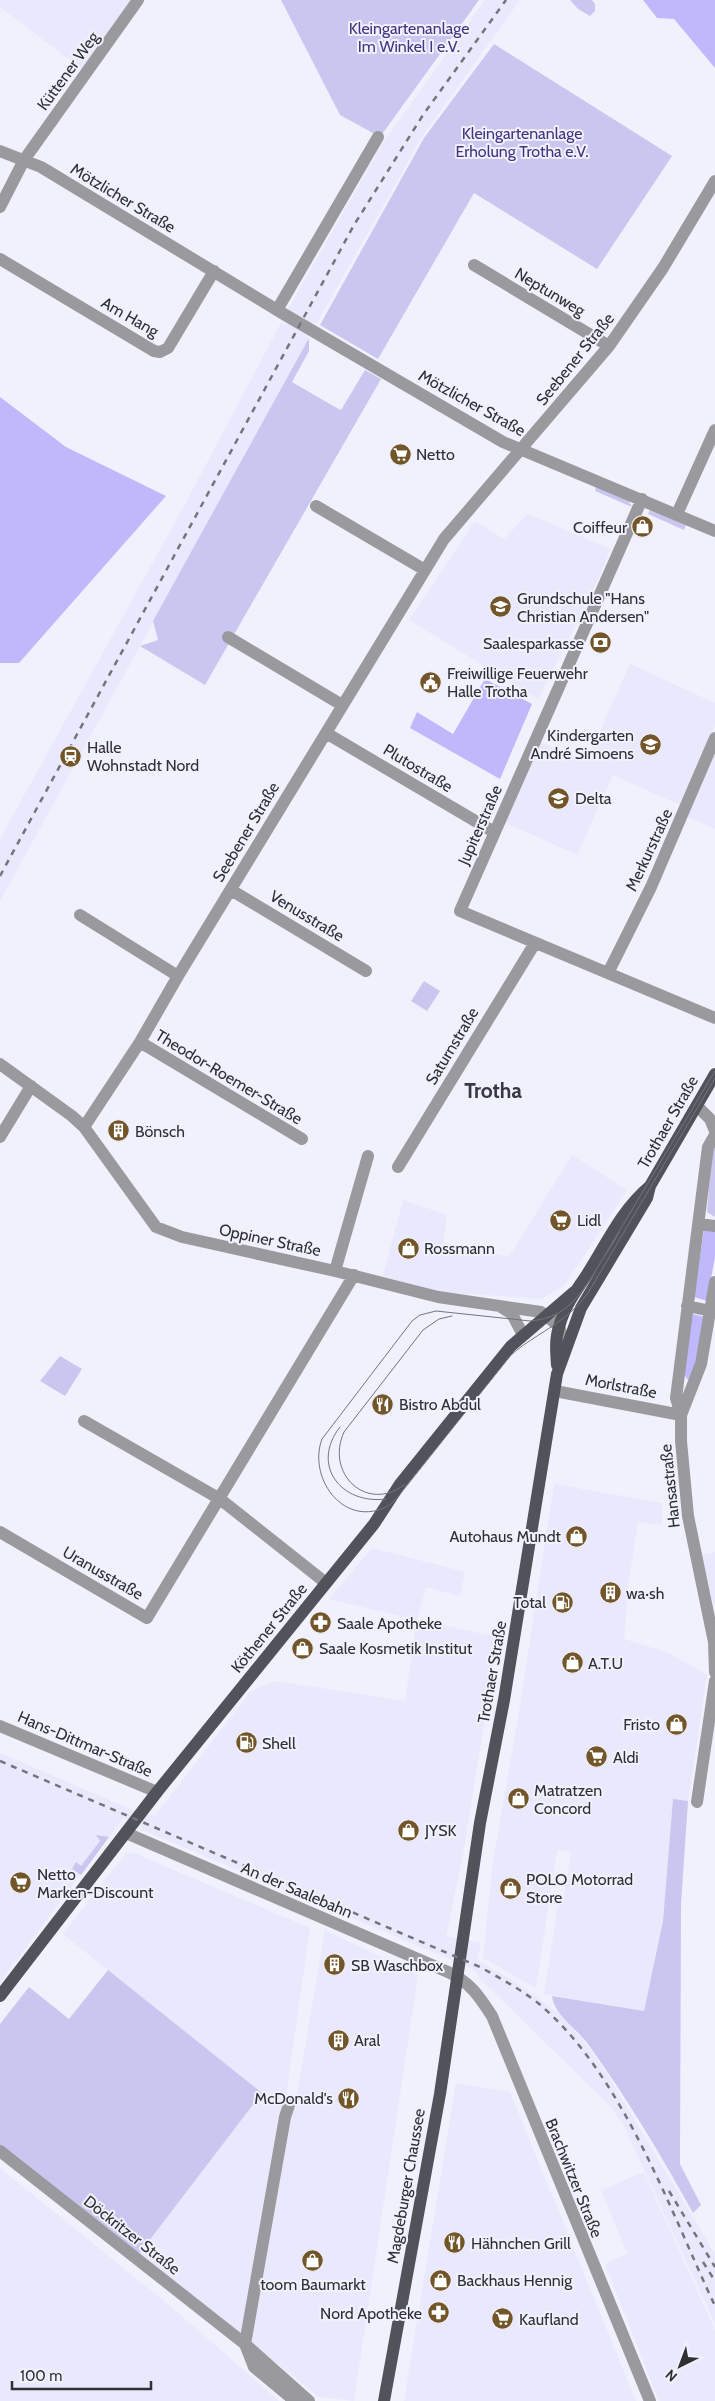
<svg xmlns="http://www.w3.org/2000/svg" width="715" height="2401" viewBox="0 0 715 2401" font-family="Cabin,sans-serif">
	<rect width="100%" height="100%" fill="#f1f1fd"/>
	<!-- built -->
	<path fill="#e9e8fc" d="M 0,0 L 139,0 L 84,71 L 0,7 Z
		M 485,0 L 520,0 L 422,137 L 317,323 L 306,322 L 301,331 L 309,338 L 0,901 L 0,839 L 184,506 L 281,323 L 288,324 L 293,314 L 288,309 L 384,141 Z
		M 528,514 L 611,549 L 591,595 L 538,699 L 409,620 L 475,521 L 504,539 Z
		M 630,664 L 715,703 L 715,726 L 680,805 L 613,775 L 577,855 L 504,822 L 540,742 L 586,762 Z
		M 715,754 L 715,829 L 687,817 Z
		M 572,1155 L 627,1190 L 564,1286 L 541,1299 L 439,1292 L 383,1276 L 403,1200 L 445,1214 L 447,1220 L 443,1242 L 509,1257 Z
		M 554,1484 L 662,1503 L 662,1525 L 638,1522 L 629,1580 L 624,1639 L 669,1653 L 707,1675 L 688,1801 L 673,1799 L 663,1921 L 644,2011 L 544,1994 L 558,1905 L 563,1903 L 571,1852 L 557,1850 L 536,1988 L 483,1958 L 493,1862 L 519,1712 Z
		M 372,1548 L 465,1572 L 460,1596 L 426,1587 L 417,1620 L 498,1637 L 463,1854 L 446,1936 L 481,1943 L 477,1960 L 523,1987 L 558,2013 L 583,2040 L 606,2072 L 715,2254 L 715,2324 L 623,2124 L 609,2105 L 480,1979 L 473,1969 L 140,1829 L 142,1826 L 123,1818 L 0,1982 L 0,1753 L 130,1809 L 155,1816 L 250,1692 L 264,1685 L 276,1681 L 405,1701 L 417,1620 L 329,1599 Z
		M 715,1552 L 715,1612 L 700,1555 Z
		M 127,1852 L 134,1853 L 310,1928 L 286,2096 L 260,2092 L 63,1934 Z
		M 325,1930 L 418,1975 L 354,2401 L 319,2397 L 139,2254 L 262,2093 L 296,2100 Z
		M 456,2083 L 510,2092 L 636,2401 L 404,2401 Z
		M 0,2168 L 175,2310 L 279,2401 L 0,2401 Z
		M 644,2172 L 715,2330 L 715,2401 L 659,2401 L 605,2264 L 627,2253 L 601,2190 Z"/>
	<!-- green -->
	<path fill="#c9c6f0" d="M 281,0 L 479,0 L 380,137 L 340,115 Z
		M 570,0 L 592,0 L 595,4 L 595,11 L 590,16 L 578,9 Z
		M 494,44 L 672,156 L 597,269 L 474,193 L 378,359 L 320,325 L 424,138 Z
		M 309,338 L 309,351 L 292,382 L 335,407 L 341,410 L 365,370 L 381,379 L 205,685 L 140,646 L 158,640 L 153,621 Z
		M 596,487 L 628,500 L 632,507 L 595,491 Z
		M 650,510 L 686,525 L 684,530 L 648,514 Z
		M 424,981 L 440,991 L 427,1011 L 411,1001 Z
		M 715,1143 L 715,1217 L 707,1212 L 712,1151 Z
		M 60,1356 L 82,1369 L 65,1396 L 40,1381 Z
		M 673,1799 L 688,1801 L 681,1904 L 680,2164 L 701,2205 L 693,2213 C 661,2155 627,2098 588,2044 C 577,2029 554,2015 552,1996 L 644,2011 L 663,1921 Z
		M 96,1835 L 109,1837 L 81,1875 L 72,1869 L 76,1862 L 81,1866 L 100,1841 Z
		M 108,1970 L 262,2093 L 139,2254 L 0,2145 L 0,2024 L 29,1987 L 69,2019 Z"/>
	<!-- forest -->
	<path fill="#bfb9fc" d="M 643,0 L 715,0 L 715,68 L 674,19 L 657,18 Z
		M 0,397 L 66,447 L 166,496 L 19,663 L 0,663 Z
		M 485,679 L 532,704 L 500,779 L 410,728 L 417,712 L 453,734 Z
		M 704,1229 L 715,1230 L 715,1257 L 707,1301 L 694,1297 Z
		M 692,1314 L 705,1317 L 694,1371 L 688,1380 L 683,1373 Z"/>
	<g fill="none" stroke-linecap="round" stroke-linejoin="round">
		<!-- minor -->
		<path stroke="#9a999e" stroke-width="12" d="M 0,151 L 41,167 L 282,313 L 503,442 L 715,531
			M 0,207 L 24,160 L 138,0
			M 0,259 L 154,351 L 160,352 L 168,348 L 214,271
			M 474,265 L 609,346
			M 277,310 L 378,137
			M 642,499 L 460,911 L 715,1018
			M 316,506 L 425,570
			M 677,514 L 715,430
			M 228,637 L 342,705
			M 326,733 L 494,832
			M 231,890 L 366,971
			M 80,915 L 178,976
			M 608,973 L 651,887 L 715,738
			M 140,1042 L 302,1139
			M 0,1064 L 72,1116 L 84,1127 L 156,1227 L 182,1237 L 335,1271 L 438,1297 L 541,1312 L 559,1326 L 566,1348
			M 697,1106 L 710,1119 L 715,1131
			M 84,1127 L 140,1042 L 178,976 L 444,539 L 609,346 L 663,268 L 715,181
			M 715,1135 L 708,1147 L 676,1398 L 681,1415 L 681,1441 L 688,1516 L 714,1642 L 715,1672
			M 0,1137 L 31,1086
			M 398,1167 L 535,943
			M 699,1224 L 715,1226
			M 335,1271 L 368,1156
			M 687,1306 L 711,1311
			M 501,1307 L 512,1314 L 523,1335
			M 555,1391 L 681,1415
			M 681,1415 L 701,1364 L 715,1282
			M 84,1421 L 220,1499 L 326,1583
			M 0,1532 L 147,1618 L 354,1275
			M 0,1726 L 157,1792
			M 697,1802 L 715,1681
			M 126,1833 L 448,1972 C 470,1982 479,1996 492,2016 L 650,2401
			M 290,2102 L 285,2117 L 245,2344 L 254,2367 L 295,2401
			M 0,2151 L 245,2344 L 309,2401"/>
		<!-- major -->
		<path stroke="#52525a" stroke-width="12" d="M 557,1365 C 556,1352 555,1339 559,1327 C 564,1308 575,1292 586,1276 C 606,1245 621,1210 650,1186
			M 0,1996 L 157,1792 L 374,1524 L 400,1484 L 511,1346 L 574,1292
			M 384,2401 L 440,2094 L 480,1823 L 504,1700 L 557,1374 L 581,1308 L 647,1198 L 650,1186 L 715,1074"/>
		<!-- tram -->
		<path stroke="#74747c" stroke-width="1" d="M 715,1071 L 593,1275 C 576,1301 563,1318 530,1321 L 436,1311 L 420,1315 L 412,1321 L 322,1439 C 308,1476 341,1526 384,1508 C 390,1506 397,1498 401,1493 L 510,1356 C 527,1340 548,1331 566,1316 C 574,1310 582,1301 588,1293 L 715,1078
			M 340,1427 C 310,1465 341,1505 386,1499
			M 404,1485 C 367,1513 325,1474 344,1432 L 423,1330 L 439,1319 L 452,1316"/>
		<!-- rail -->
		<path stroke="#74747c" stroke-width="2.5" stroke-dasharray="6 6" stroke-linecap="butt" d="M 0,876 L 354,225 L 423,115 L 506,0
			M 0,1761 L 480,1967 C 500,1978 520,1989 538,2003 C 622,2073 669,2208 715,2306
			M 669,2191 L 715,2267
			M 703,2262 L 715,2281"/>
	</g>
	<!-- icons -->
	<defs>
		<symbol id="supermarket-disc" viewBox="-11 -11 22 22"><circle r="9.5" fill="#725629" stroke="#f1f1fd"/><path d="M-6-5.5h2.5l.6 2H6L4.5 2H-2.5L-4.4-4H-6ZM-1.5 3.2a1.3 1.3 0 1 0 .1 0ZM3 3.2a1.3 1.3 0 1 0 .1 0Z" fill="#fff"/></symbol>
		<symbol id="shop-disc" viewBox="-11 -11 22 22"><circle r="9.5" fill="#725629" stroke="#f1f1fd"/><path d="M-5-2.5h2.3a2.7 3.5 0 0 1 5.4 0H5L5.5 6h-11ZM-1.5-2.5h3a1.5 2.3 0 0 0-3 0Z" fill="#fff"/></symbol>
		<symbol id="school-disc" viewBox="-11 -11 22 22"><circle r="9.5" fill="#725629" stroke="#f1f1fd"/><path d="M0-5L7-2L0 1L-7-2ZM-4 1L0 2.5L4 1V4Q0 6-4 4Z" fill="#fff"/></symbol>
		<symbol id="bank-disc" viewBox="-11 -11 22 22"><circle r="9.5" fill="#725629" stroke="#f1f1fd"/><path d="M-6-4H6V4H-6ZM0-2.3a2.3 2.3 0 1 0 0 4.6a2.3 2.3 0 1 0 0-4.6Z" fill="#fff"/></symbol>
		<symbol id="civic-disc" viewBox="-11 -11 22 22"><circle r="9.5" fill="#725629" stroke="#f1f1fd"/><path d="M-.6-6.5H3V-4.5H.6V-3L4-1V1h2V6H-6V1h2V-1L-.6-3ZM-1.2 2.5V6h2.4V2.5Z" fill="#fff"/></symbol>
		<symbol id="station-disc" viewBox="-11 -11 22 22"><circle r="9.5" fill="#725629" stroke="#f1f1fd"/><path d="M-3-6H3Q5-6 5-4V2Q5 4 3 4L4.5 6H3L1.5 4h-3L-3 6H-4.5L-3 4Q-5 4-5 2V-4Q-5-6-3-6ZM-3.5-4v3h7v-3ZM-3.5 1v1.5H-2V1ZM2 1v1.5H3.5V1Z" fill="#fff"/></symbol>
		<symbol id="building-disc" viewBox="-11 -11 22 22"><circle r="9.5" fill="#725629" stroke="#f1f1fd"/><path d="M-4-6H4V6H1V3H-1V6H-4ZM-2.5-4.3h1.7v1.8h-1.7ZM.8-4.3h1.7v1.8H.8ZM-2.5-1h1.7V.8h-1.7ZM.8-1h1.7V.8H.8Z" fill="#fff"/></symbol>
		<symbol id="restaurant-disc" viewBox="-11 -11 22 22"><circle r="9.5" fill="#725629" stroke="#f1f1fd"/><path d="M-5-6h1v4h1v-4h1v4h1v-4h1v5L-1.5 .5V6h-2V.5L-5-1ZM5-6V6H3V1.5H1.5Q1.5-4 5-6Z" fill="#fff"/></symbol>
		<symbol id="fuel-disc" viewBox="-11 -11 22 22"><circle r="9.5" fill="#725629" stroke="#f1f1fd"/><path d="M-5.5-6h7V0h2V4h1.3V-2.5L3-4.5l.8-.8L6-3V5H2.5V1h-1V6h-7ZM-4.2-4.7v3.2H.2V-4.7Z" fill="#fff"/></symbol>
		<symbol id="pharmacy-disc" viewBox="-11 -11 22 22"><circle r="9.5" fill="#725629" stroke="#f1f1fd"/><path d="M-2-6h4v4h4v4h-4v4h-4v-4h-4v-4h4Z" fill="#fff"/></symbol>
	</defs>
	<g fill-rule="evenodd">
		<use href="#supermarket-disc" x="388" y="442" width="25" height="25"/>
		<use href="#shop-disc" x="630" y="514" width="25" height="25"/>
		<use href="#school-disc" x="488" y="594" width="25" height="25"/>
		<use href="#bank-disc" x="588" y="630" width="25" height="25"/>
		<use href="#civic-disc" x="418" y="670" width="25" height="25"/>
		<use href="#school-disc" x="638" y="732" width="25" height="25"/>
		<use href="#station-disc" x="58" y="744" width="25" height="25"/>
		<use href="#school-disc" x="546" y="786" width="25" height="25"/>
		<use href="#building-disc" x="106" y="1118" width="25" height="25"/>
		<use href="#supermarket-disc" x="548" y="1208" width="25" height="25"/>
		<use href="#shop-disc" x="396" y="1236" width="25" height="25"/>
		<use href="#restaurant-disc" x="370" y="1392" width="25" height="25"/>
		<use href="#shop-disc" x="564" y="1524" width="25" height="25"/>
		<use href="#building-disc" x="598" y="1580" width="25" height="25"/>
		<use href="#fuel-disc" x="550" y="1590" width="25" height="25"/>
		<use href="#pharmacy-disc" x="308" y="1610" width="25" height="25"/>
		<use href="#shop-disc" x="290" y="1636" width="25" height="25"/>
		<use href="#shop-disc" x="560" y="1650" width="25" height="25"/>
		<use href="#shop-disc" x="664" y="1712" width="25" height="25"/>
		<use href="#fuel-disc" x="234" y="1730" width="25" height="25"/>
		<use href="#supermarket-disc" x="584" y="1744" width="25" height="25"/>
		<use href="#shop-disc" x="506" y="1786" width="25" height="25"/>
		<use href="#shop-disc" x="396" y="1818" width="25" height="25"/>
		<use href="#supermarket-disc" x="8" y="1870" width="25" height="25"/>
		<use href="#shop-disc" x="498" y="1876" width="25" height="25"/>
		<use href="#building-disc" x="322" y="1952" width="25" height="25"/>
		<use href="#building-disc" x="326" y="2028" width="25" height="25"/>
		<use href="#restaurant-disc" x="336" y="2086" width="25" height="25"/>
		<use href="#restaurant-disc" x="442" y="2230" width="25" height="25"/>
		<use href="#shop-disc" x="300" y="2248" width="25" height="25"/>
		<use href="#shop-disc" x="428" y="2268" width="25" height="25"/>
		<use href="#pharmacy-disc" x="426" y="2300" width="25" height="25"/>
		<use href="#supermarket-disc" x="490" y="2306" width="25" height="25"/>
	</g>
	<g text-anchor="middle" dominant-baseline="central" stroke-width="4" stroke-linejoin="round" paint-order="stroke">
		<!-- park labels -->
		<g font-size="16" fill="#423480" stroke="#f1f1fd">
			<text x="409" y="28">Kleingartenanlage<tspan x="409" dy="18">Im Winkel I e.V.</tspan></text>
			<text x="522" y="133">Kleingartenanlage<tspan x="522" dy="18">Erholung Trotha e.V.</tspan></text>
		</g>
		<!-- street labels -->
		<g font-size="16" fill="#2f2f34" stroke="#f1f1fd">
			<text transform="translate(68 71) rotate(-54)">Küttener Weg</text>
			<text transform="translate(123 198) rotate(31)">Mötzlicher Straße</text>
			<text transform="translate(550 292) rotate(31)">Neptunweg</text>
			<text transform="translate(130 317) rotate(30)">Am Hang</text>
			<text transform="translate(575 359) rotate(-51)">Seebener Straße</text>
			<text transform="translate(472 403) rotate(29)">Mötzlicher Straße</text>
			<text transform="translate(418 768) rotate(31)">Plutostraße</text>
			<text transform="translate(480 825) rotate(-66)">Jupiterstraße</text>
			<text transform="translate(246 832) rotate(-59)">Seebener Straße</text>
			<text transform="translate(649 850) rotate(-65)">Merkurstraße</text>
			<text transform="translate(307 916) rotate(31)">Venusstraße</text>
			<text transform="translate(452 1046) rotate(-59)">Saturnstraße</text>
			<text transform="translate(229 1077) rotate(31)">Theodor-Roemer-Straße</text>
			<text transform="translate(668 1122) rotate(-60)">Trothaer Straße</text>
			<text transform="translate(270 1240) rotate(12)">Oppiner Straße</text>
			<text transform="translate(621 1386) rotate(11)">Morlstraße</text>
			<text transform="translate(670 1486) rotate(-96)">Hansastraße</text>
			<text transform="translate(103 1573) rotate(30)">Uranusstraße</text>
			<text transform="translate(269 1628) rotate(-51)">Köthener Straße</text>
			<text transform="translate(492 1672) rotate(-80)">Trothaer Straße</text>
			<text transform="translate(85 1744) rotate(23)">Hans-Dittmar-Straße</text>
			<text transform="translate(297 1890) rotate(23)">An der Saalebahn</text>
			<text transform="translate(574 2178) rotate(68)">Brachwitzer Straße</text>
			<text transform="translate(406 2186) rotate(-80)">Magdeburger Chaussee</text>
			<text transform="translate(132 2235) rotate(38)">Döckritzer Straße</text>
		</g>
		<!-- poi labels -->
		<g font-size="16" fill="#2f2f34" stroke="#f1f1fd" text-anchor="start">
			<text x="416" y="454">Netto</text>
			<text x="627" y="527" text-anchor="end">Coiffeur</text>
			<text x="517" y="598">Grundschule "Hans<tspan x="517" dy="18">Christian Andersen"</tspan></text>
			<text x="584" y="643" text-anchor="end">Saalesparkasse</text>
			<text x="447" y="673">Freiwillige Feuerwehr<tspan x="447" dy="18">Halle Trotha</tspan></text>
			<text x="634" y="735" text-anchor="end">Kindergarten<tspan x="634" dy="18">André Simoens</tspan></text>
			<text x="87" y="747">Halle<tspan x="87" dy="18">Wohnstadt Nord</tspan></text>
			<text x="575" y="798">Delta</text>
			<text x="135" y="1131">Bönsch</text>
			<text x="577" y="1220">Lidl</text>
			<text x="424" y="1248">Rossmann</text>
			<text x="399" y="1404">Bistro Abdul</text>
			<text x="561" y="1536" text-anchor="end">Autohaus Mundt</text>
			<text x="626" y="1593">wa·sh</text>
			<text x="546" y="1602" text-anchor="end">Total</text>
			<text x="337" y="1623">Saale Apotheke</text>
			<text x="319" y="1648">Saale Kosmetik Institut</text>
			<text x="588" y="1663">A.T.U</text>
			<text x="660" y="1724" text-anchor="end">Fristo</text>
			<text x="262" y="1743">Shell</text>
			<text x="613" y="1757">Aldi</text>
			<text x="534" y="1790">Matratzen<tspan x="534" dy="18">Concord</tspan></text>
			<text x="425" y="1830">JYSK</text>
			<text x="37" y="1874">Netto<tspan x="37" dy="18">Marken-Discount</tspan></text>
			<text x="526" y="1879">POLO Motorrad<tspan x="526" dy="18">Store</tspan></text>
			<text x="351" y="1965">SB Waschbox</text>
			<text x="354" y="2040">Aral</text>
			<text x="333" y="2098" text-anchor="end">McDonald's</text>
			<text x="471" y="2243">Hähnchen Grill</text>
			<text x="457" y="2280">Backhaus Hennig</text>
			<text x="313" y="2284" text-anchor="middle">toom Baumarkt</text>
			<text x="422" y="2313" text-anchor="end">Nord Apotheke</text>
			<text x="519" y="2319">Kaufland</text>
		</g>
		<!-- district labels -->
		<g font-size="21" font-weight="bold" fill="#393842" stroke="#f1f1fd">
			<text x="493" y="1090">Trotha</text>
		</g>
	</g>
	<!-- north arrow -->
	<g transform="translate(680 2366) rotate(222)" stroke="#f1f1fd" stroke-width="4" paint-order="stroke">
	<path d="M0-4L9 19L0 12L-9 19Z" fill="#2f2f34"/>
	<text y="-8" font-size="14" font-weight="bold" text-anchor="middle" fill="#2f2f34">N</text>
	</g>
	<!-- scale -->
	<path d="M12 2381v8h139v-8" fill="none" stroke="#2f2f34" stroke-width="2.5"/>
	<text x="20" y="2381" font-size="15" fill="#2f2f34" stroke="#f1f1fd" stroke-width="4" paint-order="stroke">100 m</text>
</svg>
